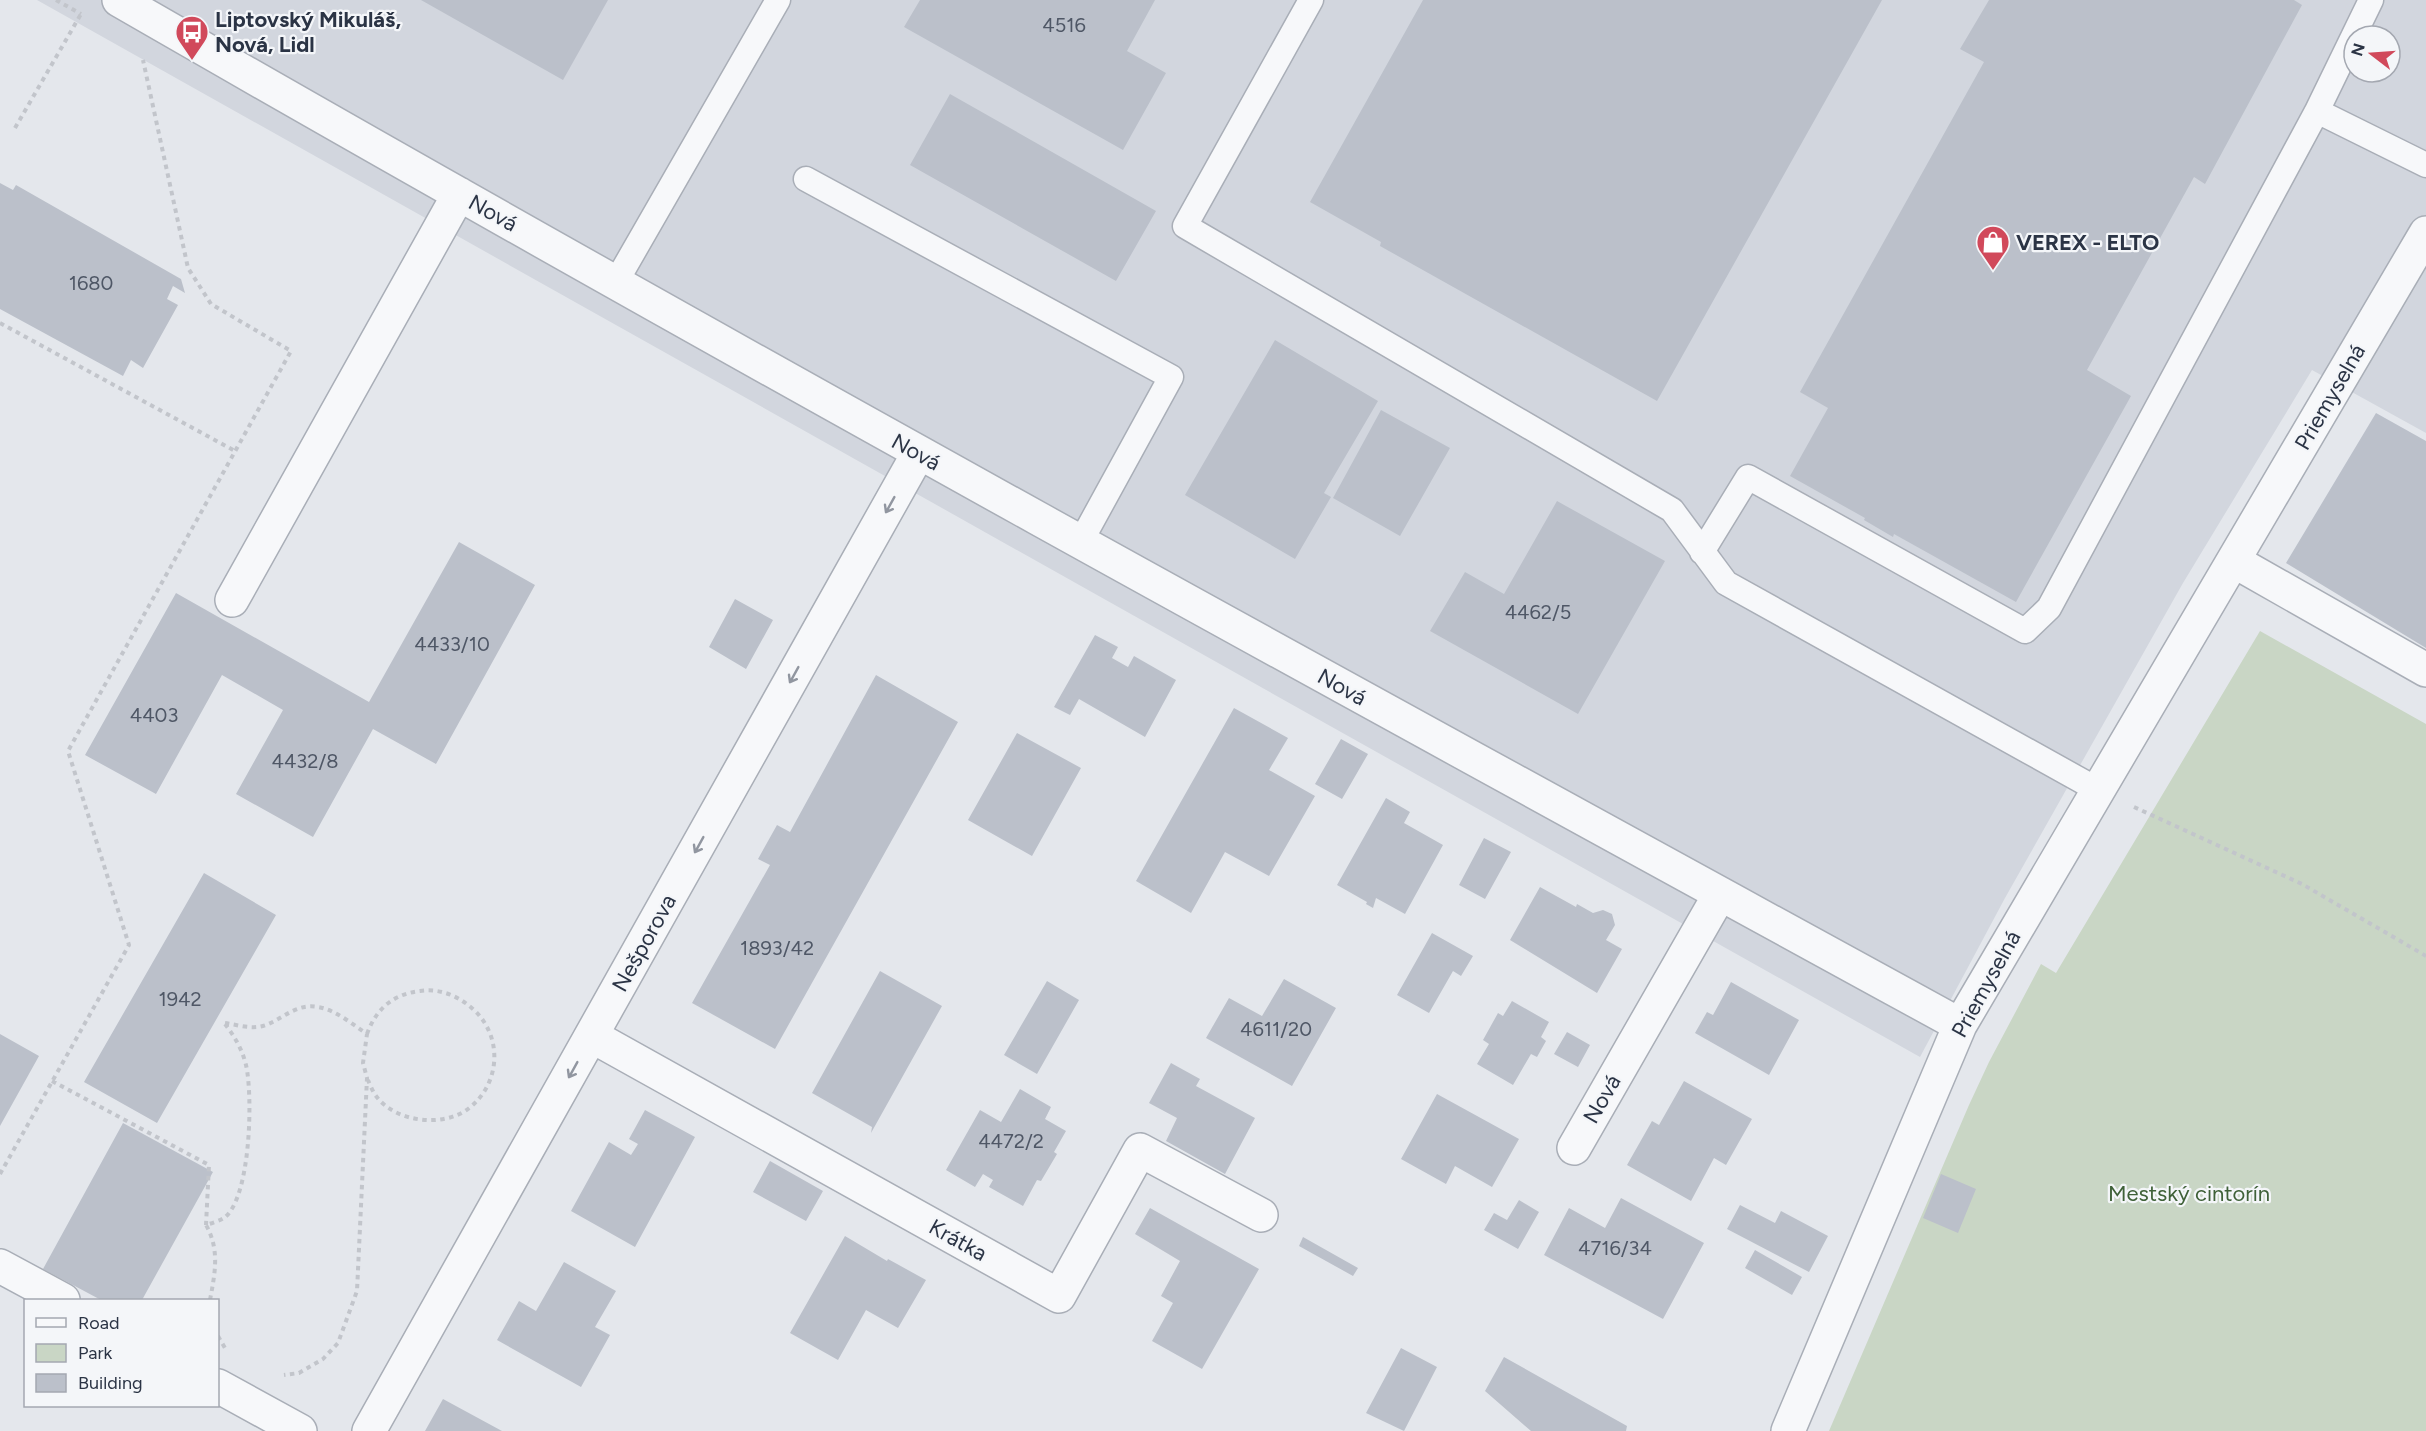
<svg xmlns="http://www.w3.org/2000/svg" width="2426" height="1431" viewBox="0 0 2426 1431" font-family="Figtree,sans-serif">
	<rect width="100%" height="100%" fill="#e4e7ec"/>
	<!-- built -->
	<path fill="#d2d6de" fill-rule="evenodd" d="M 37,0 L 2426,0 L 2426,433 L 2312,370 L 2183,583 L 2005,898 L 1920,1057 ZM 2354,36 L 2390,36 L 2390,72 L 2354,72 Z"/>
	<!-- green -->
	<path fill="#c9d6c5" d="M 2260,631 L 2426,724 L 2426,1431 L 1829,1431 L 1969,1105 L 1989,1062 L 2041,964 L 2056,973 Z"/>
	<!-- building -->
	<path fill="#bbc0ca" d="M 421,0 L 608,0 L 563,80 Z
		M 920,0 L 1155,0 L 1127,51 L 1166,73 L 1123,150 L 904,27 Z
		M 1423,0 L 1882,0 L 1657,401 L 1380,246 L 1381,242 L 1310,202 Z
		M 1989,0 L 2294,0 L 2302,5 L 2205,184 L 2194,177 L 2087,370 L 2131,396 L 2016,602 L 1894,534 L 1893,537 L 1864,520 L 1865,518 L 1790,476 L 1828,408 L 1800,392 L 1984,62 L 1960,49 Z
		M 950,94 L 1156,211 L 1116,281 L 910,165 Z
		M 0,183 L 13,190 L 16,185 L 181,279 L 185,293 L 173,286 L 167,299 L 178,305 L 143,368 L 131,360 L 123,376 L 0,309 Z
		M 1275,340 L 1378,401 L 1324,493 L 1331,497 L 1295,559 L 1185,495 Z
		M 1381,410 L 1450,448 L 1400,536 L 1333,498 Z
		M 2376,413 L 2426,441 L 2426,648 L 2286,563 Z
		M 1557,501 L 1665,561 L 1578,714 L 1430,631 L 1465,572 L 1504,594 Z
		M 459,542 L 535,585 L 436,764 L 373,729 L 313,837 L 236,794 L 283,710 L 222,675 L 156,794 L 85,755 L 176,593 L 369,702 Z
		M 735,599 L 773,620 L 746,669 L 709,647 Z
		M 1095,635 L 1118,647 L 1112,658 L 1128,667 L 1134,656 L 1176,680 L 1145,737 L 1079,699 L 1070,715 L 1054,707 Z
		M 876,675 L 958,722 L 775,1049 L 692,1003 L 770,865 L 758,859 L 777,825 L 790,832 Z
		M 1234,708 L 1288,738 L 1269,770 L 1315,796 L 1269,876 L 1225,852 L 1191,913 L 1136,881 Z
		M 1017,733 L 1081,768 L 1032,856 L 968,820 Z
		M 1341,739 L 1368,754 L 1342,799 L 1315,784 Z
		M 1386,798 L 1410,812 L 1404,823 L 1443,845 L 1405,914 L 1376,898 L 1373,908 L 1366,904 L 1367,902 L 1337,885 Z
		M 1484,838 L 1511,852 L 1485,899 L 1459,885 Z
		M 204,873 L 276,915 L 157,1123 L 84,1082 Z
		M 1540,887 L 1576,907 L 1577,904 L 1593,913 L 1603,910 L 1612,914 L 1615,925 L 1606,940 L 1622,949 L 1597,993 L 1510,940 Z
		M 1432,933 L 1473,956 L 1461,976 L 1453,971 L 1429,1013 L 1397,995 Z
		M 880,971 L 942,1006 L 871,1133 L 872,1127 L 812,1093 Z
		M 1284,979 L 1336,1008 L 1292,1086 L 1206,1038 L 1229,998 L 1262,1016 Z
		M 1047,981 L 1079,1000 L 1037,1074 L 1004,1055 Z
		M 1731,982 L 1799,1020 L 1769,1075 L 1695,1033 L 1707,1012 L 1713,1015 Z
		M 1512,1001 L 1549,1022 L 1541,1037 L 1546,1041 L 1537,1057 L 1531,1054 L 1513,1085 L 1477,1064 L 1489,1044 L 1483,1040 L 1498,1013 L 1503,1016 Z
		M 1567,1032 L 1590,1045 L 1578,1067 L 1554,1054 Z
		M 0,1034 L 39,1056 L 0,1126 Z
		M 1171,1063 L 1200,1079 L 1196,1086 L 1255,1118 L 1225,1174 L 1166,1141 L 1177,1118 L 1149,1103 Z
		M 1684,1081 L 1752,1119 L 1726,1165 L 1714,1158 L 1691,1201 L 1627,1165 L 1652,1121 L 1659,1125 Z
		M 1020,1089 L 1051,1107 L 1045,1119 L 1066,1131 L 1054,1152 L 1057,1154 L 1041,1181 L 1037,1180 L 1023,1206 L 989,1187 L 993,1180 L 983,1174 L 975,1187 L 946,1170 L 980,1110 L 1001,1122 Z
		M 1437,1094 L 1519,1139 L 1492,1187 L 1455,1166 L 1446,1184 L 1401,1159 Z
		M 645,1110 L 695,1137 L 635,1247 L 571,1211 L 609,1142 L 631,1155 L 638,1144 L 629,1139 Z
		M 123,1123 L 213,1172 L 142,1300 L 101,1300 L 43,1269 Z
		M 770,1161 L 823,1191 L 806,1221 L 753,1192 Z
		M 1941,1174 L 1976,1189 L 1958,1233 L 1923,1218 Z
		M 1621,1198 L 1704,1243 L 1663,1319 L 1544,1255 L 1569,1208 L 1605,1228 Z
		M 1519,1200 L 1539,1212 L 1518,1249 L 1484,1230 L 1494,1213 L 1507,1220 Z
		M 1740,1205 L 1775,1223 L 1781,1211 L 1828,1236 L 1809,1272 L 1727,1229 Z
		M 1150,1208 L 1259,1269 L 1202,1369 L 1152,1341 L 1173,1303 L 1161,1296 L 1180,1261 L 1135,1234 Z
		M 845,1236 L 887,1261 L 888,1259 L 926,1280 L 898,1328 L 866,1310 L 838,1360 L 790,1333 Z
		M 1303,1237 L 1358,1268 L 1353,1276 L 1299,1246 Z
		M 1755,1250 L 1802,1277 L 1792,1295 L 1745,1268 Z
		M 564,1262 L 616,1291 L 595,1327 L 610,1335 L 581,1387 L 497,1340 L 519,1301 L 536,1311 Z
		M 1401,1348 L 1437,1367 L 1404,1431 L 1366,1413 Z
		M 1504,1357 L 1627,1426 L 1626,1431 L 1531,1431 L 1485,1391 Z
		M 443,1399 L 502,1431 L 425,1431 Z"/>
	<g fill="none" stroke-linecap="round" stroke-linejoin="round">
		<defs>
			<path id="service" d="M 1311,0 L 1185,226 L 1672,510 L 1726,583 L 2098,790
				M 2317,111 L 2371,0
				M 806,179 L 1171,377 L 1080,543
				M 616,282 L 778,0
				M 1702,552 L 1748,477 L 2025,631 L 2049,608 L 2317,111 L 2426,165"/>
			<path id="minor" d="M 119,0 C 728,351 1344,688 1960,1025
				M 2234,561 L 2426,670
				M 232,600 L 459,194
				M 592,1036 L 1059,1296 L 1140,1150 L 1261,1215
				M 1574,1148 L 1720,894
				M 0,1266 L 63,1300
				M 218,1386 L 300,1431
				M 369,1431 L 918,454
				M 1788,1431 L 1960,1025 L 2426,233"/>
		</defs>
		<!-- service casing -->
		<use href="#service" stroke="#a9aeb7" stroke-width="27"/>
		<!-- minor casing -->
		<use href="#minor" stroke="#a9aeb7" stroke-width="36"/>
		<!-- path -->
		<path stroke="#c2c5cb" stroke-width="4" stroke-dasharray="4.5 4.5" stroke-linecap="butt" d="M 56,0 L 81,14
			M 15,128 L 81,14
			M 0,323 L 235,451
			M 2134,807 L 2302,884 L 2426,956
			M 225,1023 C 238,1025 253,1030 266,1025 C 284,1018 297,1003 318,1007 C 336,1010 352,1024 367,1034 L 363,1063 L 367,1078 L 357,1291 L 338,1343 L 323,1359 L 299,1373 L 284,1375
			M 367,1034 C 376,1009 393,994 420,991 C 440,988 459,996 474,1010 C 503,1037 501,1084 468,1109 C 442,1128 395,1122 376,1096 C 373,1092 370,1085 368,1080
			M 52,1081 L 209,1165 L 206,1225
			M 0,1174 L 129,945 L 68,751 L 291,351 L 211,304 L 188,268 L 143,60
			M 210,1300 C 215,1273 220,1250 206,1225 C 212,1223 219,1221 224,1218 C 251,1198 253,1095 246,1065 C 242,1049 235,1037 225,1024
			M 218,1336 L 225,1348"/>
		<!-- service -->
		<use href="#service" stroke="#f7f8fa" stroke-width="24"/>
		<!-- minor -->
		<use href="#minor" stroke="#f7f8fa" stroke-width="33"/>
	</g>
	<!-- one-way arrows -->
	<defs><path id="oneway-shaft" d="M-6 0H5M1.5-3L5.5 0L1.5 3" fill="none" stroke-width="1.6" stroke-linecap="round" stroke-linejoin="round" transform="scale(1.5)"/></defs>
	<g stroke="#9196a0">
		<use href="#oneway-shaft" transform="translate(890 505) rotate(119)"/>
		<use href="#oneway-shaft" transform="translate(794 675) rotate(119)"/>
		<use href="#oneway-shaft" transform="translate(699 845) rotate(119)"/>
		<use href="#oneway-shaft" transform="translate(573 1070) rotate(119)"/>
	</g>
	<!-- icons -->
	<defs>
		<symbol id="bus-pin" viewBox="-11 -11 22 30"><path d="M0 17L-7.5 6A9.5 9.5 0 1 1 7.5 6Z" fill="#d1495b" stroke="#f4f6f9"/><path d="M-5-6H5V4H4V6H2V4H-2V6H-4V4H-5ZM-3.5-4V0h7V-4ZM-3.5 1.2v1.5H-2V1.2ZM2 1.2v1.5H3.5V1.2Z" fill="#fff"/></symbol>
		<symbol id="shop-pin" viewBox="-11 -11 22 30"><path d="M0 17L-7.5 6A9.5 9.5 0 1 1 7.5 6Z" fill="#d1495b" stroke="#f4f6f9"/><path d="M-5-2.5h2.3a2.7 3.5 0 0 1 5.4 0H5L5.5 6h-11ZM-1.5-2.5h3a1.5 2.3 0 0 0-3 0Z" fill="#fff"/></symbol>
	</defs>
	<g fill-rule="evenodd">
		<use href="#bus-pin" x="173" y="13" width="38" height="52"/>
		<use href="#shop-pin" x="1974" y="223" width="38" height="52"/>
	</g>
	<g text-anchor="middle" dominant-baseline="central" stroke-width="4.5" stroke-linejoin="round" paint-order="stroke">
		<!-- number labels -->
		<g font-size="20" fill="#4f5766">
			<text x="1064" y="25">4516</text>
			<text x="91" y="283">1680</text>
			<text x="1538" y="612">4462/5</text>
			<text x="452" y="644">4433/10</text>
			<text x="154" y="715">4403</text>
			<text x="305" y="761">4432/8</text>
			<text x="777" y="948">1893/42</text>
			<text x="180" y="999">1942</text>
			<text x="1276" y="1029">4611/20</text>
			<text x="1011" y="1141">4472/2</text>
			<text x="1615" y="1248">4716/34</text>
		</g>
		<!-- poi labels -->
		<g font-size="22" font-weight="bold" fill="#2b3445" stroke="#f4f6f9" text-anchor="start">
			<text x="215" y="19">Liptovský Mikuláš,<tspan x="215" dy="25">Nová, Lidl</tspan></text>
			<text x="2016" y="242">VEREX - ELTO</text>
		</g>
		<!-- street labels -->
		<g font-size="22" fill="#2b3445" stroke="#f4f6f9">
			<text transform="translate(493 213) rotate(29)">Nová</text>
			<text transform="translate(2330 397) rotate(-60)">Priemyselná</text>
			<text transform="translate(916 452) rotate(29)">Nová</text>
			<text transform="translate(1342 687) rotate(29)">Nová</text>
			<text transform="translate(644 943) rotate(-61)">Nešporova</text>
			<text transform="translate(1986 984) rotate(-61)">Priemyselná</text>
			<text transform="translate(1602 1099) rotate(-60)">Nová</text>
			<text transform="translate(958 1240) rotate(29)">Krátka</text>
		</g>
		<!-- park labels -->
		<g font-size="22" fill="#3f6138" stroke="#f4f6f9">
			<text x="2189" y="1193">Mestský cintorín</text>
		</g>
	</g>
	<!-- legend -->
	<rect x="24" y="1299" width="195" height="108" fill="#f4f6f9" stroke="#a4a8b1" stroke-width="1.5"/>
	<rect x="36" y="1318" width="30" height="9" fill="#f7f8fa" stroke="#a4a8b1" stroke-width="1.5"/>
	<text x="78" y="1329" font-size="18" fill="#2b3445">Road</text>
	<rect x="36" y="1344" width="30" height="18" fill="#c9d6c5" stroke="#a4a8b1" stroke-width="1.5"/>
	<text x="78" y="1359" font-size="18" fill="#2b3445">Park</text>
	<rect x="36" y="1374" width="30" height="18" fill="#bbc0ca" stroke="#a4a8b1" stroke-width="1.5"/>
	<text x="78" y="1389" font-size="18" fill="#2b3445">Building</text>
	<!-- north arrow -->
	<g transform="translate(2372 54) rotate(287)"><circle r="28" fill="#f4f6f9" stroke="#a4a8b1" stroke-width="1.5"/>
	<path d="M0-4.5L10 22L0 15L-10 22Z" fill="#d1495b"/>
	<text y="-9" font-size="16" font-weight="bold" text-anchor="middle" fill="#2b3445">N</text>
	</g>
</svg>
